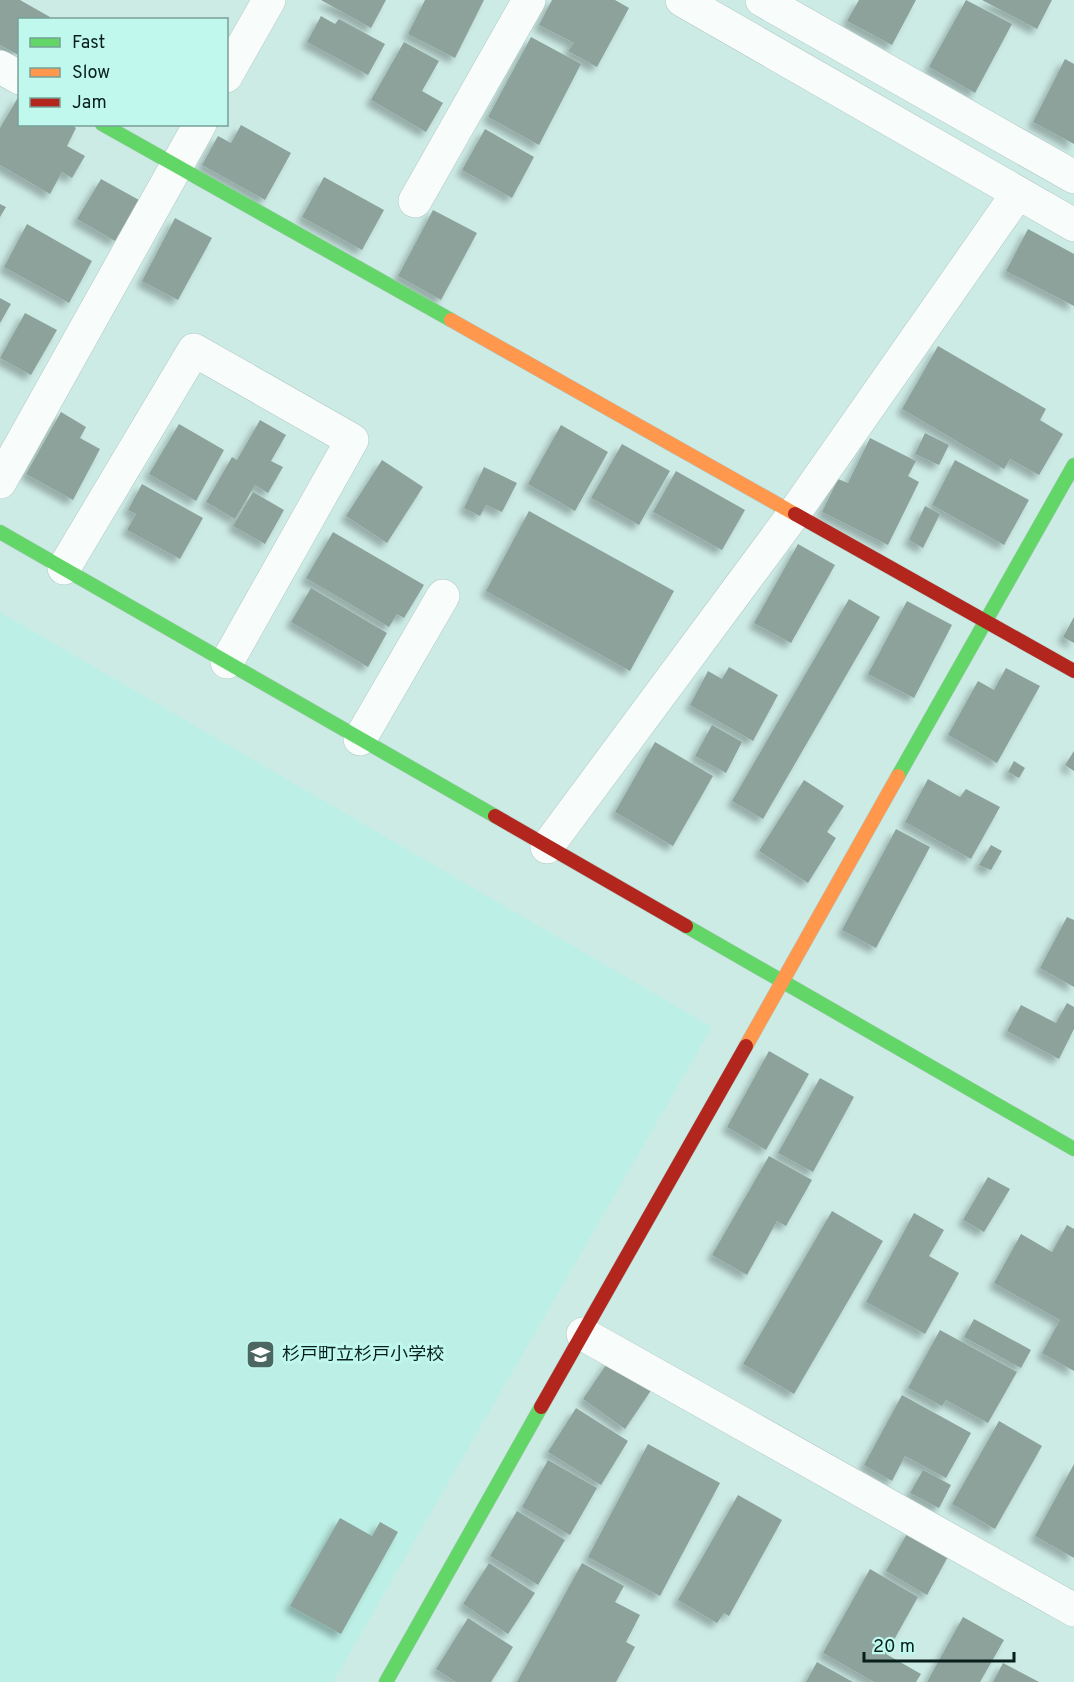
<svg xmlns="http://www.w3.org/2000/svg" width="1074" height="1682" viewBox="0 0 1074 1682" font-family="Overpass,'Noto Sans JP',sans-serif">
	<defs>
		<filter id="shadow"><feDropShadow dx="-5.5" dy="5.5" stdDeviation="3" flood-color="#0004"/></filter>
	</defs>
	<rect width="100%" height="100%" fill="#cdebe5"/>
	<!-- built -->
	<path fill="#bcefe5" d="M 0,612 L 712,1027 L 333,1682 L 0,1682 Z"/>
	<!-- building -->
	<path fill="#8ca29b" filter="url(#shadow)" d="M 0,0 L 20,0 L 50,17 L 49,20 L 20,20 L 20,56 L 0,45 Z
		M 321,0 L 386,0 L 371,28 Z
		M 425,0 L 484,0 L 455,58 L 408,34 Z
		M 552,0 L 615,0 L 629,8 L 597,67 L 568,51 L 574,43 L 539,25 Z
		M 859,0 L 916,0 L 892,45 L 847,21 Z
		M 966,0 L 1012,24 L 975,93 L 929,67 Z
		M 982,0 L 1052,0 L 1037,29 Z
		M 321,16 L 335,24 L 339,19 L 385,44 L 368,75 L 307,42 Z
		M 531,37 L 581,64 L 539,145 L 488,117 Z
		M 404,42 L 439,61 L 422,91 L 443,103 L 426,132 L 371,100 Z
		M 1065,59 L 1074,64 L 1074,144 L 1033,122 Z
		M 20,94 L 20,124 L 70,124 L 76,128 L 67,146 L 85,156 L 72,178 L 62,172 L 50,194 L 0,165 L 0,128 Z
		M 241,125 L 291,153 L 265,200 L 202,165 L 218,136 L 231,143 Z
		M 485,129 L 534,157 L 512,198 L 462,170 Z
		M 324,177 L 384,210 L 362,250 L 302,217 Z
		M 101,179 L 139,200 L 115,241 L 77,219 Z
		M 0,204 L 6,207 L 0,217 Z
		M 433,210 L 477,233 L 441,300 L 398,276 Z
		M 175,218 L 212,238 L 178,300 L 142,281 Z
		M 27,224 L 92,261 L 69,303 L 4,267 Z
		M 1028,229 L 1074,254 L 1074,306 L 1006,271 Z
		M 0,298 L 11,304 L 0,323 Z
		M 25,313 L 57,330 L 31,375 L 0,358 Z
		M 938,346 L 1046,409 L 1040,420 L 1063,434 L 1039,475 L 1010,459 L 1004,469 L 902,409 Z
		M 61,412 L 86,427 L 80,438 L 100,449 L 73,500 L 26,474 Z
		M 260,420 L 286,435 L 271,461 L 283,467 L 268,493 L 255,485 L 235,519 L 206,502 L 232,457 L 237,460 Z
		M 179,424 L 224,450 L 196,501 L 149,474 Z
		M 561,425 L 608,452 L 575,511 L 528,484 Z
		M 925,433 L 949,445 L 939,465 L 915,454 Z
		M 870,438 L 916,461 L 908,476 L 919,482 L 888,545 L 822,512 L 838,479 L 848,483 Z
		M 622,444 L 670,471 L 639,525 L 591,498 Z
		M 382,460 L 423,487 L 387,543 L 346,516 Z
		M 955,460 L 1029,500 L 1004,545 L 932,505 Z
		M 484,467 L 517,483 L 502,512 L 486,505 L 480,516 L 464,508 Z
		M 676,471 L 745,510 L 722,550 L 653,512 Z
		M 142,484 L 203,518 L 180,559 L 127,530 L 136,514 L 128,510 Z
		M 253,492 L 284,510 L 265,544 L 233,526 Z
		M 925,506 L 940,514 L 923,548 L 909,540 Z
		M 529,511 L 674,591 L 630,671 L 486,591 Z
		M 333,532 L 424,585 L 404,618 L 397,614 L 389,627 L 306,578 Z
		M 798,544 L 835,565 L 791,643 L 754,623 Z
		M 311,588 L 387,633 L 368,667 L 291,622 Z
		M 849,599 L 880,617 L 763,819 L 732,801 Z
		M 907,601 L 952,625 L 914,698 L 868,674 Z
		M 1074,617 L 1074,643 L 1063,637 Z
		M 729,667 L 778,695 L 753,741 L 690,705 L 708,671 L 722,679 Z
		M 1006,668 L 1040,686 L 997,763 L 948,735 L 978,681 L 994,690 Z
		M 712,725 L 742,742 L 726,773 L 695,756 Z
		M 655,742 L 713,776 L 673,846 L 615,812 Z
		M 1074,751 L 1074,771 L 1065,765 Z
		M 1014,761 L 1025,768 L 1019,778 L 1008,772 Z
		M 928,779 L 960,797 L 966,789 L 1000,807 L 971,859 L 905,822 Z
		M 804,780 L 844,806 L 827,832 L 836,838 L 808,883 L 759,851 Z
		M 896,829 L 930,847 L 876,948 L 842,930 Z
		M 991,845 L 1002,851 L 991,870 L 979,865 Z
		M 1067,917 L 1074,920 L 1074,987 L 1040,968 Z
		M 1067,1003 L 1074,1007 L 1074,1029 L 1059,1059 L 1007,1031 L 1021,1005 L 1056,1023 Z
		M 769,1051 L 809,1074 L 766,1150 L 727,1127 Z
		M 820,1078 L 854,1097 L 813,1172 L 778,1153 Z
		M 769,1156 L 812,1180 L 786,1226 L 777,1221 L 747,1275 L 712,1255 Z
		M 988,1177 L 1010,1189 L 984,1232 L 963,1220 Z
		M 832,1211 L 883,1241 L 794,1394 L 743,1364 Z
		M 914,1213 L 944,1230 L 929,1256 L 959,1273 L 925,1334 L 866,1302 Z
		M 1067,1225 L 1074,1229 L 1074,1371 L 1042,1353 L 1060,1320 L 994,1283 L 1021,1234 L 1052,1252 Z
		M 974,1319 L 1031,1350 L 1021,1368 L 964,1337 Z
		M 940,1330 L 1017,1372 L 988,1423 L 946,1400 L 942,1406 L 908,1388 Z
		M 610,1359 L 652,1389 L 625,1429 L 583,1399 Z
		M 902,1395 L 971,1433 L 946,1478 L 905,1456 L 892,1481 L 864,1465 Z
		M 576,1408 L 628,1441 L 601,1485 L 548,1452 Z
		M 999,1421 L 1042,1446 L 995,1529 L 952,1504 Z
		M 648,1444 L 720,1483 L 660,1596 L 588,1557 Z
		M 548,1460 L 597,1488 L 570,1535 L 522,1507 Z
		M 1074,1464 L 1074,1558 L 1035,1536 Z
		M 923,1470 L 951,1485 L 939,1508 L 910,1493 Z
		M 738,1495 L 782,1520 L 729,1616 L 724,1613 L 717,1623 L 678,1600 Z
		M 517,1511 L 565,1540 L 538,1585 L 490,1556 Z
		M 340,1518 L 372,1536 L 380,1522 L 398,1532 L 341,1634 L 290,1606 Z
		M 909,1530 L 950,1553 L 927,1595 L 886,1571 Z
		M 489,1563 L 535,1593 L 508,1634 L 463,1604 Z
		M 582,1563 L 624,1586 L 615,1602 L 640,1615 L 626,1642 L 635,1647 L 616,1682 L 517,1682 Z
		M 870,1569 L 918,1597 L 886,1654 L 921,1674 L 916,1682 L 874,1682 L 823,1653 Z
		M 963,1617 L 1004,1640 L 980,1682 L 927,1682 Z
		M 468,1618 L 513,1647 L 491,1682 L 456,1682 L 436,1669 Z
		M 817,1662 L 853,1682 L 806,1682 Z
		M 1003,1663 L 1039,1682 L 993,1682 Z"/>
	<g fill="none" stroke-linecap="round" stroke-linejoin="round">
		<defs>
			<path id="street" d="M 682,0 L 1074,225
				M 762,0 L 1074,177
				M 0,67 L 20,78
				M 226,76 L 269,0
				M 415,201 L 529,0
				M 0,482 L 200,124
				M 64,568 L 194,350 L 352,440 L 227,662
				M 360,739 L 443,596
				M 547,847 L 793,515 L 1018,193
				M 583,1334 L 1074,1610"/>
			<path id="fast" d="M 102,124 L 451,320
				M 0,532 L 495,816
				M 898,776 L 1074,465
				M 686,926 L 1074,1149
				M 386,1682 L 541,1407"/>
			<path id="slow" d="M 451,320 L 795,514
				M 746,1046 L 898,776"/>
			<path id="jam" d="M 795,514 L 1074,671
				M 495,816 L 686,926
				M 541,1407 L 746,1046"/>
		</defs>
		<!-- street casing -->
		<use href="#street" stroke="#b0c8c3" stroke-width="34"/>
		<!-- fast casing -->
		<use href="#fast" stroke="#b0c8c3" stroke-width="15"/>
		<!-- slow casing -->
		<use href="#slow" stroke="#b0c8c3" stroke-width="15"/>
		<!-- jam casing -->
		<use href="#jam" stroke="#b0c8c3" stroke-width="15"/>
		<!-- street -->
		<use href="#street" stroke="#f8fcfb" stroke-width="33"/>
		<!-- fast -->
		<use href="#fast" stroke="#63d668" stroke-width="14"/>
		<!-- slow -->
		<use href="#slow" stroke="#ff974d" stroke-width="14"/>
		<!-- jam -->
		<use href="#jam" stroke="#b3261e" stroke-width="14"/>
	</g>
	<!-- icons -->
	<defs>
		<symbol id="school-square" viewBox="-11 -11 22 22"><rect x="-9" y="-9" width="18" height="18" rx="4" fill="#4c6661" stroke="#c0f8ed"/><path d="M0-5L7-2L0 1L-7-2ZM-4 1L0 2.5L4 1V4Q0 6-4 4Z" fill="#fff"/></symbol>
	</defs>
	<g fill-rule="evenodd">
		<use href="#school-square" x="244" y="1338" width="33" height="33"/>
	</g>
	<g text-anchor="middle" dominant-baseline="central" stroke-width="6" stroke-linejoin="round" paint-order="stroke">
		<!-- poi labels -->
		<g font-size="18" fill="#071e1a" stroke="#c0f8ed" text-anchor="start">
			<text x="282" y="1355">杉戸町立杉戸小学校</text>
		</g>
	</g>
	<!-- legend -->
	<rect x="18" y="18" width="210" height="108" fill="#c0f8ed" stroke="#76a199" stroke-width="1.5"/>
	<rect x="30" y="38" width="30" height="9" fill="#63d668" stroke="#76a199" stroke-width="1.5"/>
	<text x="72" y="48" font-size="18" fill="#071e1a">Fast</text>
	<rect x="30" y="68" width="30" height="9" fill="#ff974d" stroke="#76a199" stroke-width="1.5"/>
	<text x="72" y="78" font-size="18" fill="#071e1a">Slow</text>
	<rect x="30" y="98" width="30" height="9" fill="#b3261e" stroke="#76a199" stroke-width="1.5"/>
	<text x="72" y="108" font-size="18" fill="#071e1a">Jam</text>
	<!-- scale -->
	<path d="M864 1652v9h150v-9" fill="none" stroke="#071e1a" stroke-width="3"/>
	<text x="873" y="1652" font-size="18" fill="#071e1a" stroke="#c0f8ed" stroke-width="4.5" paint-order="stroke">20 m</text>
</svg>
